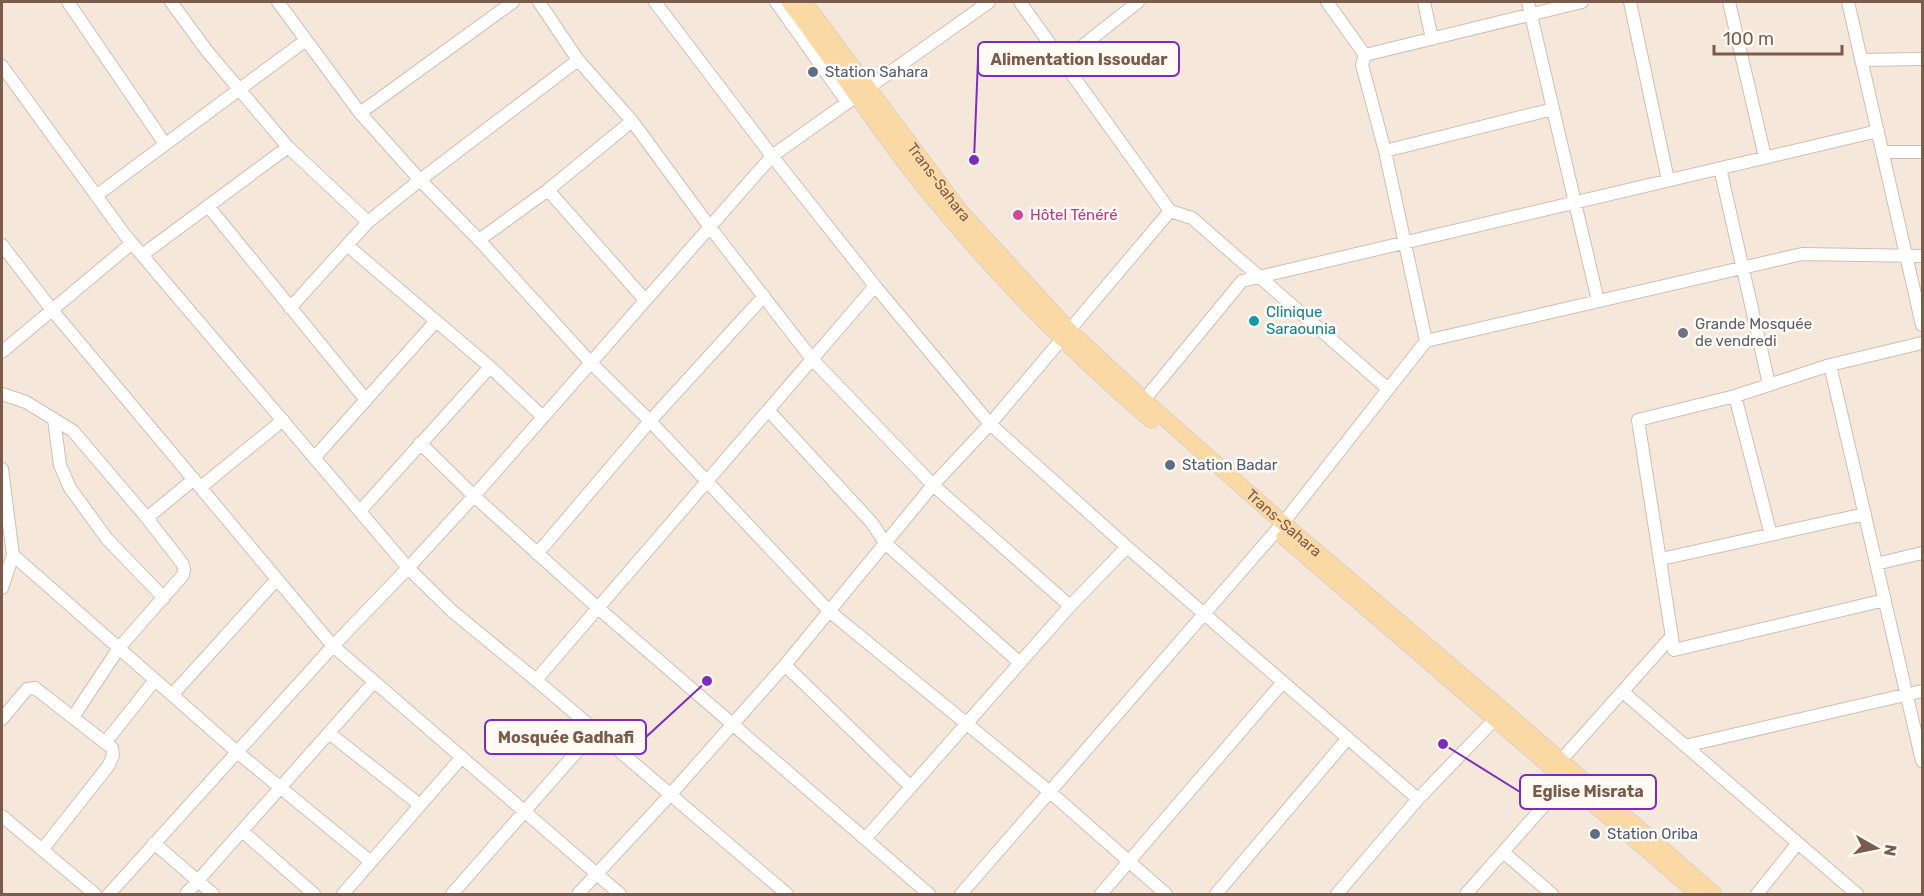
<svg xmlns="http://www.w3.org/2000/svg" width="1924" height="896" viewBox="0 0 1924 896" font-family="Rubik,sans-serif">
	<rect width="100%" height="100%" fill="#fdf6ec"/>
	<!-- residential -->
	<path fill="#f5e8da" d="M 2,2 L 1922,2 L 1922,894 L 2,894 Z"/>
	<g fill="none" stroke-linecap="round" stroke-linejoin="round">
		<defs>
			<path id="minor" d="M 68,2 L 165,144
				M 171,2 L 207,51 L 288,147 L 368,222
				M 278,2 L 360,113 L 420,180 L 479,240 L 591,363 L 650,421 L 829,611 L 1050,792 L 1166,894
				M 539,2 L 578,60 L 632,121 L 709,226 L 812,359 L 933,485 L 1070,606
				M 655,2 L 772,156 L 875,286 L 990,424 L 1127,547 L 1418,799
				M 776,2 L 847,102
				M 1020,2 L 1170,211 L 1192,218 L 1388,389
				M 1327,2 L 1365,55
				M 1424,2 L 1432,39
				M 1528,2 L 1598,301
				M 1630,2 L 1668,180
				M 1729,2 L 1765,157
				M 1848,2 L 1922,325
				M 1365,55 L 1362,65 L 1385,151 L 1426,341
				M 1365,55 L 1582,2
				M 1861,60 L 1922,59
				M 1062,62 L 1138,2
				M 2,66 L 125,235 L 408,568 L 452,611 L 536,680 L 787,894
				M 360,113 L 513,2
				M 1385,151 L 1553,109
				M 1883,152 L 1922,152
				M 1720,168 L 1769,384
				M 548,190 L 645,300
				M 97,195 L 306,40
				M 208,206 L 366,400
				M 479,240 L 548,190 L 632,121
				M 2,245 L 52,310 L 333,646 L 620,894
				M 348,246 L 490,367 L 543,417
				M 142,255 L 288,147
				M 290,308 L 368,222 L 420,180 L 578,60
				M 2,352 L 132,243
				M 1830,365 L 1922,761
				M 2,394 L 26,402 L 73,431 L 147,518
				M 1735,396 L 1771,535
				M 1144,400 L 1242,281 L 1878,131
				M 768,410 L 872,523 L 885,543 L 1020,663
				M 54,419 L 60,465 L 70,488 L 107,539 L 164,598
				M 420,443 L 474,496 L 598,608 L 929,894
				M 315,457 L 436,321
				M 2,469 L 13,555 L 237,752 L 371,862
				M 201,487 L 283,420
				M 360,511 L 490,367
				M 537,554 L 650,421 L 764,296
				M 1661,559 L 1865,514
				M 1876,564 L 1922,553
				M 2,588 L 13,555
				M 1885,600 L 1674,650 L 1638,420 L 1735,396 L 1830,365 L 1922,343
				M 785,665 L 911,787
				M 536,680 L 875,286
				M 1623,692 L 1857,894
				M 172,695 L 277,579
				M 73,717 L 119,648 L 183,575 L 184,569 L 182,563 L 147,518 L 194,479
				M 2,719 L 27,689 L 35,688 L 112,748 L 113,755 L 109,765 L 42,850
				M 329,733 L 420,805
				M 105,743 L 155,680
				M 1685,746 L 1922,691
				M 1555,767 L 1672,636
				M 2,816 L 95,894
				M 242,831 L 314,894
				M 865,839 L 1070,606 L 1127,547
				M 154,843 L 213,894
				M 1503,852 L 1552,894
				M 109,894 L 333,646 L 408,568 L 474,496 L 772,156 L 989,2
				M 186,894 L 374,682
				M 343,894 L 462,757
				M 452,894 L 595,731
				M 578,894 L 670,795 L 785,665 L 933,485 L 990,424 L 1170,211
				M 961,894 L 1283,523 L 1426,341 L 1802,254 L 1922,256
				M 1101,894 L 1283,682
				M 1216,894 L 1348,738
				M 1337,894 L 1418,799 L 1494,720
				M 1466,894 L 1571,775
				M 1757,894 L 1798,843"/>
			<g id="major">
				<path d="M 789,2 C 834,61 874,124 920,182 C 989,268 1067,348 1151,420"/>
				<path id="s1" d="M 804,2 L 960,211 L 1070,331 L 1144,400 L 1283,523 L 1498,706 L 1714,894"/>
				<path d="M 1284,537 L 1698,894"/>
			</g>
		</defs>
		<!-- minor casing -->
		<use href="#minor" stroke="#d1beb0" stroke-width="14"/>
		<!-- major casing -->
		<use href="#major" stroke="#dad1cd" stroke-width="17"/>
		<!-- minor -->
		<use href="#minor" stroke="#fff" stroke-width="12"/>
		<!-- major -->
		<use href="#major" stroke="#fbd9a5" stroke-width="15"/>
	</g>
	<!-- markers -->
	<g fill="#5c6f8a" stroke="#fffaf3" stroke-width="2">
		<circle cx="813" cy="72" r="6"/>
		<circle cx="1170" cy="465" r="6"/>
		<circle cx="1595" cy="834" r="6"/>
	</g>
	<circle fill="#d1479c" stroke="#fffaf3" stroke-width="2" cx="1018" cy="215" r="6"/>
	<circle fill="#0f9aa8" stroke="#fffaf3" stroke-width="2" cx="1254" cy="321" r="6"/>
	<circle fill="#6b7280" stroke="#fffaf3" stroke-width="2" cx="1683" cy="333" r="6"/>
	<g text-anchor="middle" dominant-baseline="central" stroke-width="5" stroke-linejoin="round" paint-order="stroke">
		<!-- service labels -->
		<g font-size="15" fill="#4e5e75" stroke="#fffaf3" text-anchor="start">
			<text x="825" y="72">Station Sahara</text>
			<text x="1182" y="465">Station Badar</text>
			<text x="1607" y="834">Station Oriba</text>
		</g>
		<!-- street labels -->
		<g font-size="15" fill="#7a5c4d" stroke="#fffaf3">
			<text stroke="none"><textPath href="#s1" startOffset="225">Trans-Sahara</textPath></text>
			<text stroke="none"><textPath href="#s1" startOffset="711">Trans-Sahara</textPath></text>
		</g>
		<!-- hotel labels -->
		<g font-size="15" fill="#b23c85" stroke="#fffaf3" text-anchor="start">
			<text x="1030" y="215">Hôtel Ténéré</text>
		</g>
		<!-- culture labels -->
		<g font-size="15" fill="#0d838f" stroke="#fffaf3" text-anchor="start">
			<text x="1266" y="312">Clinique<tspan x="1266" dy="17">Saraounia</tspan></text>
		</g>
		<!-- worship labels -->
		<g font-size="15" fill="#5b616d" stroke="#fffaf3" text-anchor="start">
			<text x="1695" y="324">Grande Mosquée<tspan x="1695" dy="17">de vendredi</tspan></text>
		</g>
	</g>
	<!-- callouts -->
	<path fill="none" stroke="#7b2cbf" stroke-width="2" d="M974 160L978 59M707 681L646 737M1443 744L1520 792"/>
	<g fill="#7b2cbf" stroke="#fffaf3" stroke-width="2">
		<circle cx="974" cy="160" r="6"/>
		<circle cx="707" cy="681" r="6"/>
		<circle cx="1443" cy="744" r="6"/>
	</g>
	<g fill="#fffaf3" stroke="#7b2cbf" stroke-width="2">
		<rect x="978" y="42" width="201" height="34" rx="6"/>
		<rect x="485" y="720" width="161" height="34" rx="6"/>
		<rect x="1520" y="775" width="136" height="34" rx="6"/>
	</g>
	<g font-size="16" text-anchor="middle" font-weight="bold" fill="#7a5c4d">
		<text x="1079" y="65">Alimentation Issoudar</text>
		<text x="566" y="743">Mosquée Gadhafi</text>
		<text x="1588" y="797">Eglise Misrata</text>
	</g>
	<!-- border -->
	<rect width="1924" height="896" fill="none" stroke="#7a5c4d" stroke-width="6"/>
	<!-- north arrow -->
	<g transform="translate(1876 848) rotate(99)" stroke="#fffaf3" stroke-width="4.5" paint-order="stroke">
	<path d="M0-4.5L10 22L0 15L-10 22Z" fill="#7a5c4d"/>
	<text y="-9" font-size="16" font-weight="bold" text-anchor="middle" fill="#7a5c4d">N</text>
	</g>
	<!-- scale -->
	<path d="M1714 45v9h128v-9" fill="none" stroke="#7a5c4d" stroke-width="3"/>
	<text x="1723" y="45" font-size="18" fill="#7a5c4d" stroke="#fffaf3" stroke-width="4.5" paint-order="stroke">100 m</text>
</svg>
